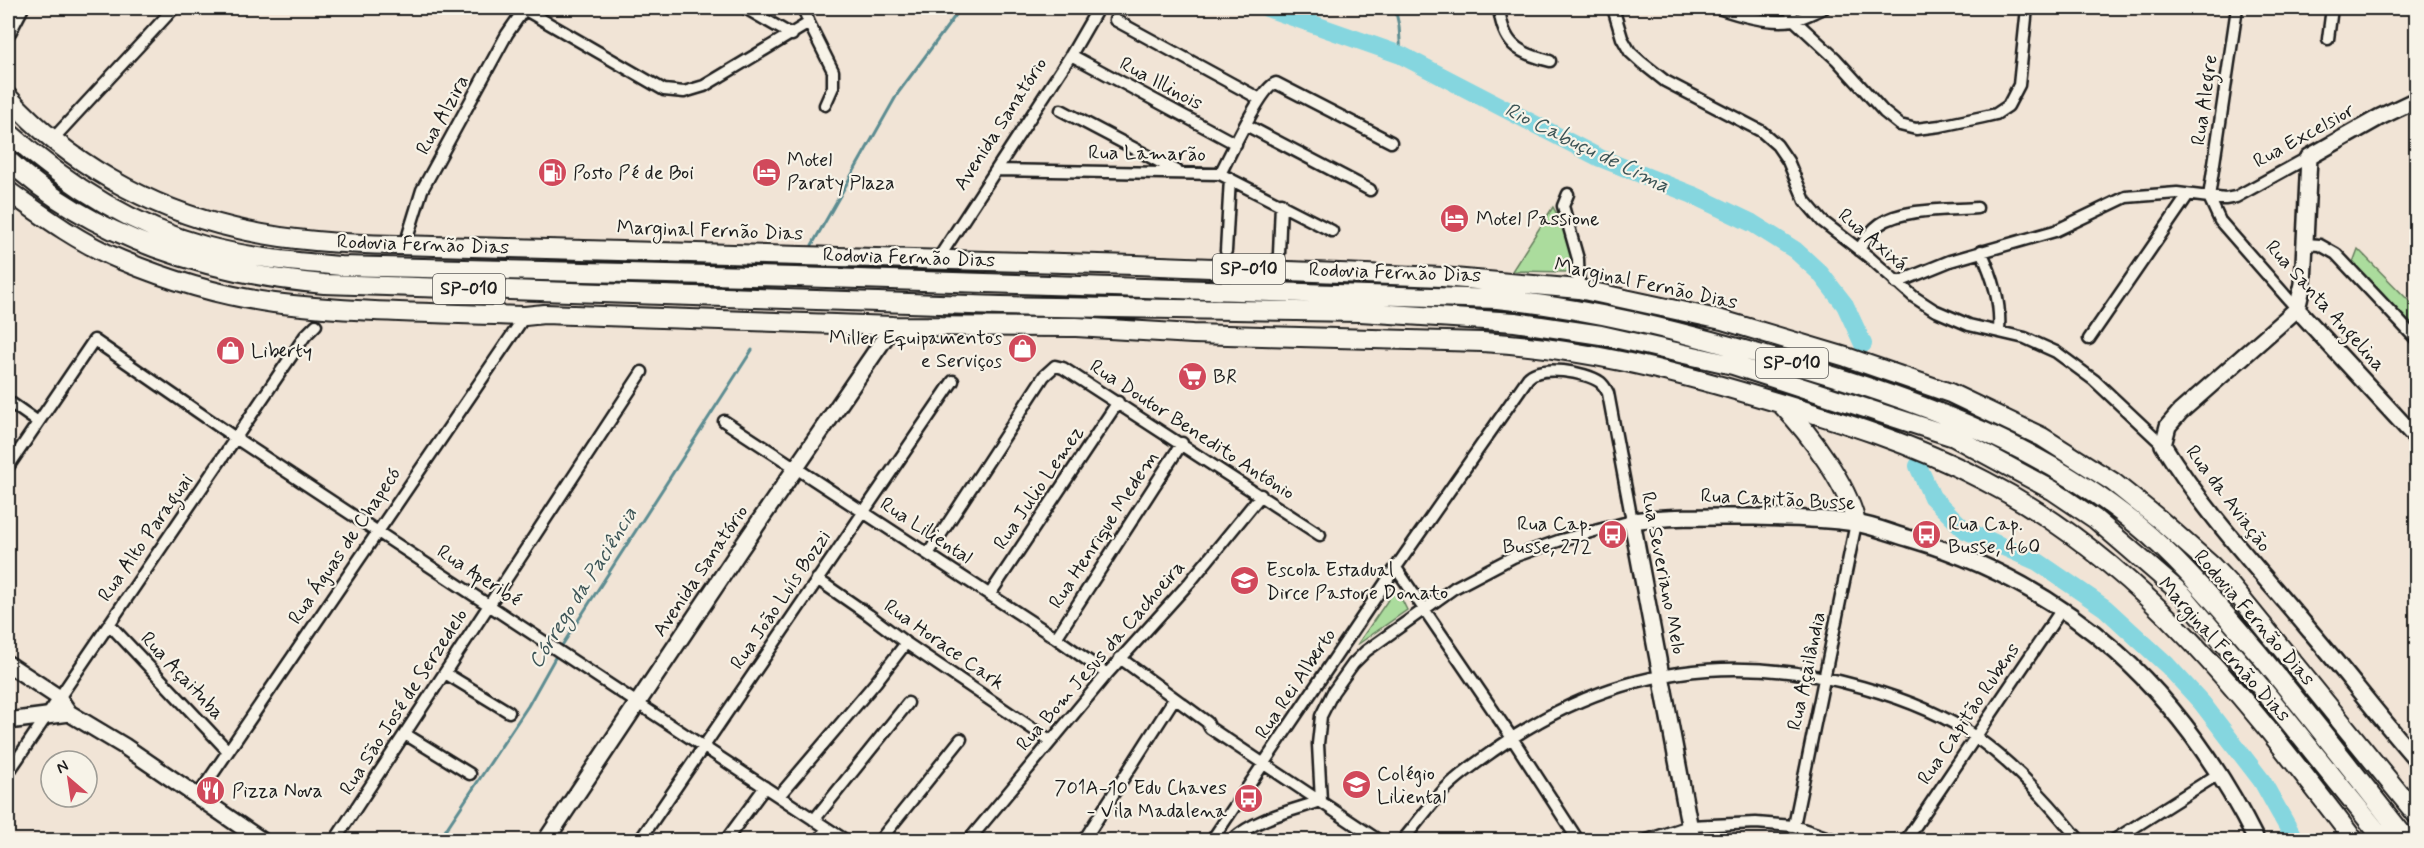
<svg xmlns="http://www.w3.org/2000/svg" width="2424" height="848" viewBox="0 0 2424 848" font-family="Mynerve,sans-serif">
	<rect width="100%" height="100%" fill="#f1e4d6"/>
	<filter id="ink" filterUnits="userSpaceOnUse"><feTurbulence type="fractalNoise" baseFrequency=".0167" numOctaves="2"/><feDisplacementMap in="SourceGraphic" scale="12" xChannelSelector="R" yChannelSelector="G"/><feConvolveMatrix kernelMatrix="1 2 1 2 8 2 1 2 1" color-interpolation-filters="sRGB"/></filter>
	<g filter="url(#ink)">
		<!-- green -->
		<path fill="#abdc9d" stroke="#647c5c" stroke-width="1.5" d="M 1553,207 C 1562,223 1580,255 1568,272 L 1512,271 Z
			M 2358,249 L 2416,308 L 2416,334 L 2352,265 Z
			M 1394,591 L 1398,592 L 1407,610 L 1357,645 Z"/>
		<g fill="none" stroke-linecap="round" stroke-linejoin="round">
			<!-- stream -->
			<path stroke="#5b8c91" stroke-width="3" d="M 1395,8 L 1399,26 L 1401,55
				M 812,245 L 898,93 L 961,8
				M 439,840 L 528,706 L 561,647 L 752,350"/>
			<!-- river -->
			<path stroke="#85d6df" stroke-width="18" d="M 1267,8 L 1401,55 L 1600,158 L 1693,195 L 1752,223 L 1795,250 L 1820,273 L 1845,305 L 1863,344
				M 1918,466 L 1932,497 L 1965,530 L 2038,562 L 2105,608 L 2167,665 L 2202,703 L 2262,781 L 2295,840"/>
			<defs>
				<path id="street" d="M 522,8 L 664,90 L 684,92 L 704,86 L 809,23 L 803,8
					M 745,8 L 792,35
					M 1499,8 C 1503,43 1516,53 1550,61
					M 1613,8 L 1622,38 L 1630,52 L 1641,62 L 1665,81 L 1761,131 L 1777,145 L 1788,161 L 1805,201 L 1822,221 L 1870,258 L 1914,297 L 1934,310 L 1969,325 L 2025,338 L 2056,352 L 2094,380 L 2163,445
					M 1718,8 C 1741,16 1769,24 1793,20 C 1804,18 1815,11 1824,8
					M 1789,8 L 1794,20 L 1836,59 L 1884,112 L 1900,125 L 1916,129 L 1940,126 L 1983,117 L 1996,114 L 2008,106 L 2019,85 L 2027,8
					M 2237,8 L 2209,197 L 2220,221 L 2297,309
					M 1115,20 L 1260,99
					M 809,23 L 833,71 L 833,87 L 825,105
					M 2328,39 L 2332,8
					M 1071,55 L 1236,144
					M 1061,110 L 1177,171
					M 1246,125 L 1370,190
					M 52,140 L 174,8
					M 998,170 L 1220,174 C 1229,157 1261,87 1276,83 L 1391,142
					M 1220,174 L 1332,231
					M 1568,194 L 1563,206 L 1578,259 L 1579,289
					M 2305,244 L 2320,245 L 2336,254 L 2416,339
					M 405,245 L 422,190 L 507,34 L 525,8
					M 1859,250 C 1865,240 1870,231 1880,224 C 1903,208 1949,210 1977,208
					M 1226,251 L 1230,178
					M 1981,251 C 1993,277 2001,302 1999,331
					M 1279,254 L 1281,203
					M 938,259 L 1071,55 L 1097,10
					M 1896,283 L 1950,261 L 2055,231 L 2126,197 L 2177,193 L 2225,199 L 2236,197 L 2309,157
					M 2089,339 L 2188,195
					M 8,401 L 38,422
					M 724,421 L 1056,638 L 1107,674
					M 8,467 L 94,340 L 237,439 L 845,840
					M 928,554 L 1044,376 L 1055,366 L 1063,368 L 1320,535
					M 1396,568 L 1512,738 L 1578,840
					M 817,579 L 869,615 L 906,643 L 1051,741
					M 990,594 L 1118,402
					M 109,624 L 228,751
					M 1056,638 L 1182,443
					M 1120,658 L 1207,722 L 1210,728 L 1378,840
					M 445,673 L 509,712
					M 405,734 L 470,774
					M 8,773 L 305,336 L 316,325
					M 779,796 L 876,682 L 906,643
					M 197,797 L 525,316
					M 814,820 L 908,703
					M 1794,826 L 1856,523
					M 335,840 L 642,372
					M 640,840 L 953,381
					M 726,840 L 765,787
					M 818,840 L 827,829
					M 880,840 L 961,739
					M 969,840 L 1107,674 L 1190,582 L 1261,495
					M 1084,840 L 1174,699
					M 1212,840 L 1392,573 L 1528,378 C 1540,364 1586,372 1600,382 C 1604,385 1606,389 1608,393 L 1632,521 L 1561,540 L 1513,557 L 1454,588 L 1366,651 L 1353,664 L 1333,692 L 1321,716 L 1318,744 L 1321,801
					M 1232,840 C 1256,818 1291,811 1321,801
					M 1403,840 C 1417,823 1431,804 1446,788 C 1461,773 1479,761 1496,749 C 1608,669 1730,650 1862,687 C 1901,698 1944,714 1977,738 C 2017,767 2049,802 2079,840
					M 1647,840 L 1689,826 L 1756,823 L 1794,826 L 1835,840
					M 1906,840 L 2062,609
					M 2114,840 L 2220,773"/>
				<path id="secondary" d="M 8,31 L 20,8
					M 2416,100 L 2380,117 L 2309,157 L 2303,284 L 2297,309 L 2180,412 L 2168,426 L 2163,445 C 2205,513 2260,571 2311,632 C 2347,674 2380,718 2416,759
					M 2297,309 L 2416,438
					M 8,664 L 58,697 L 69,713 L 124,746 L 261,840
					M 8,721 L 69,713
					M 546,840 L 739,551 L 893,326
					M 1692,840 L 1632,521 C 1673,516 1714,517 1755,517 C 1788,518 1822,518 1855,523 C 1874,526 1893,534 1911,539 C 2073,587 2182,692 2256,840"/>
				<path id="highway" d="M 8,97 C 67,162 148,208 234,228 C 287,241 344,244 398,245 L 1135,265 L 1442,277 L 1579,289 L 1722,320 L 1846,357 L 1950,393 L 2042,437 L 2113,482 L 2159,519 L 2212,566 L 2230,585 L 2416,814
					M 8,132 C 64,182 131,226 205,246 C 249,258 295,262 340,266 L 795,277 L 1497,299 C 1587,308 1675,330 1762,355 C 1899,394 2041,440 2150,536 C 2190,572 2224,613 2259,654 C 2309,715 2358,778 2407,840
					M 8,160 C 93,239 211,274 324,284 L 1001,306 L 1360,312 L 1515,322 L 1601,335 L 1733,365 L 1954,437 L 2052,490 L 2095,519 L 2183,595 L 2260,686 L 2384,840
					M 8,191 C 43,216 80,243 121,260 C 169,280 221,296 274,303 C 357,313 441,313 525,316 L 544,314 L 893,326 L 1076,327 L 1193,334 L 1482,342 C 1576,347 1669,370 1759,397 C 1837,420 1913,443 1985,481 C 2142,561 2250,704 2354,840
					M 1782,405 C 1809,433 1848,485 1856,523"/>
			</defs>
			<!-- street casing -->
			<use href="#street" stroke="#1c1c1c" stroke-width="15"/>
			<!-- secondary casing -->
			<use href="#secondary" stroke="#1c1c1c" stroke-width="20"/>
			<!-- highway casing -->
			<use href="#highway" stroke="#1c1c1c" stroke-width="22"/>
			<!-- street -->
			<use href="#street" stroke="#f7f3e8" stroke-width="10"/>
			<!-- secondary -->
			<use href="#secondary" stroke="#f7f3e8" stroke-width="15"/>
			<!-- highway -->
			<use href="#highway" stroke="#f7f3e8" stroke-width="18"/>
		</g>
	</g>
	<!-- icons -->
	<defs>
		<symbol id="hotel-disc" viewBox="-11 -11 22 22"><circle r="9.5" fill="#d1495b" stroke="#f7f3e8"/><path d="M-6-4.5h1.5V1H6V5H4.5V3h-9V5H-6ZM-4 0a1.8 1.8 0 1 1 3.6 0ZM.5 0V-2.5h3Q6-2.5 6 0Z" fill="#fff"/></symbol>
		<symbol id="fuel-disc" viewBox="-11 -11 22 22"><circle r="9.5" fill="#d1495b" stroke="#f7f3e8"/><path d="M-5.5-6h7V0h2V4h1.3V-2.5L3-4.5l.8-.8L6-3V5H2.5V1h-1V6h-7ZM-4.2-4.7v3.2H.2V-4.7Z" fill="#fff"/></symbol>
		<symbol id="shop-disc" viewBox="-11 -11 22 22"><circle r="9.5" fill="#d1495b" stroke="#f7f3e8"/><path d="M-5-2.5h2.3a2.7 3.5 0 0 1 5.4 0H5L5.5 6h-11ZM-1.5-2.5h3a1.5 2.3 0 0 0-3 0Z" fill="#fff"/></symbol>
		<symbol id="supermarket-disc" viewBox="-11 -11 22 22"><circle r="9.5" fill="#d1495b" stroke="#f7f3e8"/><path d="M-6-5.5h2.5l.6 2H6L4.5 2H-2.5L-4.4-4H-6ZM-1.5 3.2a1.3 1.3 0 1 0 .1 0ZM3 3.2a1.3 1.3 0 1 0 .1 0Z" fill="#fff"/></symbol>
		<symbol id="bus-disc" viewBox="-11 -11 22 22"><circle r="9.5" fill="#d1495b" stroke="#f7f3e8"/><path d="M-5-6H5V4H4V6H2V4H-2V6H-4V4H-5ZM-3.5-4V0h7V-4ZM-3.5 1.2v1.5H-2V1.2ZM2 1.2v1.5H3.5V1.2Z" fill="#fff"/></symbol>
		<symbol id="school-disc" viewBox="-11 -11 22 22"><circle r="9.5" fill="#d1495b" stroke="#f7f3e8"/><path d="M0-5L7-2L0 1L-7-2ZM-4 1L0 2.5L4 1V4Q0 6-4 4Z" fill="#fff"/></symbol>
		<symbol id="restaurant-disc" viewBox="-11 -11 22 22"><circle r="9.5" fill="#d1495b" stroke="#f7f3e8"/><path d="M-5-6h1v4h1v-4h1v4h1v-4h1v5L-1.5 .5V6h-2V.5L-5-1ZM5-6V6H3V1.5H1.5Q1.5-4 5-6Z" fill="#fff"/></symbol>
	</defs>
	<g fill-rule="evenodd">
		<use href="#hotel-disc" x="750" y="156" width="33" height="33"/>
		<use href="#fuel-disc" x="536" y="156" width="33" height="33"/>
		<use href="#hotel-disc" x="1438" y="202" width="33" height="33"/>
		<use href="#shop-disc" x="1006" y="332" width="33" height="33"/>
		<use href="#shop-disc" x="214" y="334" width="33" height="33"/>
		<use href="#supermarket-disc" x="1176" y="360" width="33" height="33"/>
		<use href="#bus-disc" x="1596" y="518" width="33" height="33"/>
		<use href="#bus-disc" x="1910" y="518" width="33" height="33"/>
		<use href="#school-disc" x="1228" y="564" width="33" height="33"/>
		<use href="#school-disc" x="1340" y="768" width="33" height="33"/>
		<use href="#restaurant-disc" x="194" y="774" width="33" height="33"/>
		<use href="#bus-disc" x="1232" y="782" width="33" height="33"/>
	</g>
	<g text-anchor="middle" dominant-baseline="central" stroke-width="4.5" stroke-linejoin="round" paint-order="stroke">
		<!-- shield labels -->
		<g fill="#f7f3e8" stroke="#5e5c59" stroke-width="1.5">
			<rect x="1213" y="254" width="72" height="30" rx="4.5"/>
			<rect x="433" y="274" width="72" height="30" rx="4.5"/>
			<rect x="1756" y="348" width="72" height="30" rx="4.5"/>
		</g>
		<g font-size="18" font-weight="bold" fill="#1c1c1c">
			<text x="1249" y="269">SP-010</text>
			<text x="469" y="289">SP-010</text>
			<text x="1792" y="363">SP-010</text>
		</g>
		<!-- street labels -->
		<g font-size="20" fill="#1c1c1c" stroke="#f7f3e8">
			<text transform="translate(1161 84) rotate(28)">Rua Illinois</text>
			<text transform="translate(2205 100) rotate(-82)">Rua Alegre</text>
			<text transform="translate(443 115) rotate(-61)">Rua Alzira</text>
			<text transform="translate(1001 124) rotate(-57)">Avenida Sanatório</text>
			<text transform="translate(2304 136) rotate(-29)">Rua Excelsior</text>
			<text transform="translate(1147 154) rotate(1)">Rua Lamarão</text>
			<text transform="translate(710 231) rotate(2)">Marginal Fernão Dias</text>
			<text transform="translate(1873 240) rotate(40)">Rua Axixá</text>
			<text transform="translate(423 245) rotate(2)">Rodovia Fernão Dias</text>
			<text transform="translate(909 258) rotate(2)">Rodovia Fernão Dias</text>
			<text transform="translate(1395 273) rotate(2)">Rodovia Fernão Dias</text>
			<text transform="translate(1646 284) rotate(12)">Marginal Fernão Dias</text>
			<text transform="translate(2325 306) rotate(48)">Rua Santa Angelina</text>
			<text transform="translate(1192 430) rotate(33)">Rua Doutor Benedito Antônio</text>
			<text transform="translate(1039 488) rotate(-56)">Rua Julio Lemez</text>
			<text transform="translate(2228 499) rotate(53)">Rua da Aviação</text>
			<text transform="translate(1778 500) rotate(3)">Rua Capitão Busse</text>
			<text transform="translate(1104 530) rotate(-57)">Rua Henrique Medem</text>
			<text transform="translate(926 531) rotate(33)">Rua Liliental</text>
			<text transform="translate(146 538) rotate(-55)">Rua Alto Paraguai</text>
			<text transform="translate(345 546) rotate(-56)">Rua Águas de Chapecó</text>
			<text transform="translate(701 571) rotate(-56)">Avenida Sanatório</text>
			<text transform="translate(1663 573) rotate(79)">Rua Severiano Melo</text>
			<text transform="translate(479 576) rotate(33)">Rua Aperibé</text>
			<text transform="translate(781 600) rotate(-56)">Rua João Luís Bozzi</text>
			<text transform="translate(2254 618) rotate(49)">Rodovia Fernão Dias</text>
			<text transform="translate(944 645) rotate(35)">Rua Horace Cark</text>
			<text transform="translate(2224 650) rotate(48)">Marginal Fernão Dias</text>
			<text transform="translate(1101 656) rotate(-49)">Rua Bom Jesus da Cachoeira</text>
			<text transform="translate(1807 671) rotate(-78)">Rua Açailândia</text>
			<text transform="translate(182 676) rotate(47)">Rua Açaituba</text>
			<text transform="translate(1296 684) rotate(-56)">Rua Rei Alberto</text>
			<text transform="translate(404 702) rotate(-57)">Rua São José de Serzedelo</text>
			<text transform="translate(1969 714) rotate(-56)">Rua Capitão Rubens</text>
		</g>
		<!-- poi labels -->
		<g font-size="20" fill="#1c1c1c" stroke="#f7f3e8" text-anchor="start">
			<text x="787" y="160">Motel<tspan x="787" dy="23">Paraty Plaza</tspan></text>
			<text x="573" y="173">Posto Pé de Boi</text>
			<text x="1476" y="219">Motel Passione</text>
			<text x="1002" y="338" text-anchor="end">Miller Equipamentos<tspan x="1002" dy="23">e Serviços</tspan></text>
			<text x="251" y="351">Liberty</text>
			<text x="1213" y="377">BR</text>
			<text x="1592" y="524" text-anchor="end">Rua Cap.<tspan x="1592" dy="23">Busse, 272</tspan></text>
			<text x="1948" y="524">Rua Cap.<tspan x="1948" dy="23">Busse, 460</tspan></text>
			<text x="1266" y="570">Escola Estadual<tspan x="1266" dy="23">Dirce Pastore Donato</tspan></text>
			<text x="1377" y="774">Colégio<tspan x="1377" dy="23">Liliental</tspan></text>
			<text x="1227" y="788" text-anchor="end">701A-10 Edu Chaves<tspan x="1227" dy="23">- Vila Madalena</tspan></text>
			<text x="232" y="791">Pizza Nova</text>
		</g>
		<!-- water labels -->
		<g font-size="21" font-style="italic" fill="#3c5456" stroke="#f7f3e8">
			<text transform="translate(1587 148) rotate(26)">Rio Cabuçu de Cima</text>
			<text transform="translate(583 588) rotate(-58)">Córrego da Paciência</text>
		</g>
	</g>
	<!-- margin -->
	<rect width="2424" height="848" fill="none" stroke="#f7f3e8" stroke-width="30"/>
	<rect x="15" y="15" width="2394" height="818" fill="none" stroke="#1c1c1c" stroke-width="2" filter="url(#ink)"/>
	<!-- north arrow -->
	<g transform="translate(69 779) rotate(331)"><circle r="28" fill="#f7f3e8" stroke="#9f9d96" stroke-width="1.5"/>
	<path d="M0-4.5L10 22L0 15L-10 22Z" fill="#d1495b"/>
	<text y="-9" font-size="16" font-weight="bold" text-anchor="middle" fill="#1c1c1c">N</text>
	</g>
</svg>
